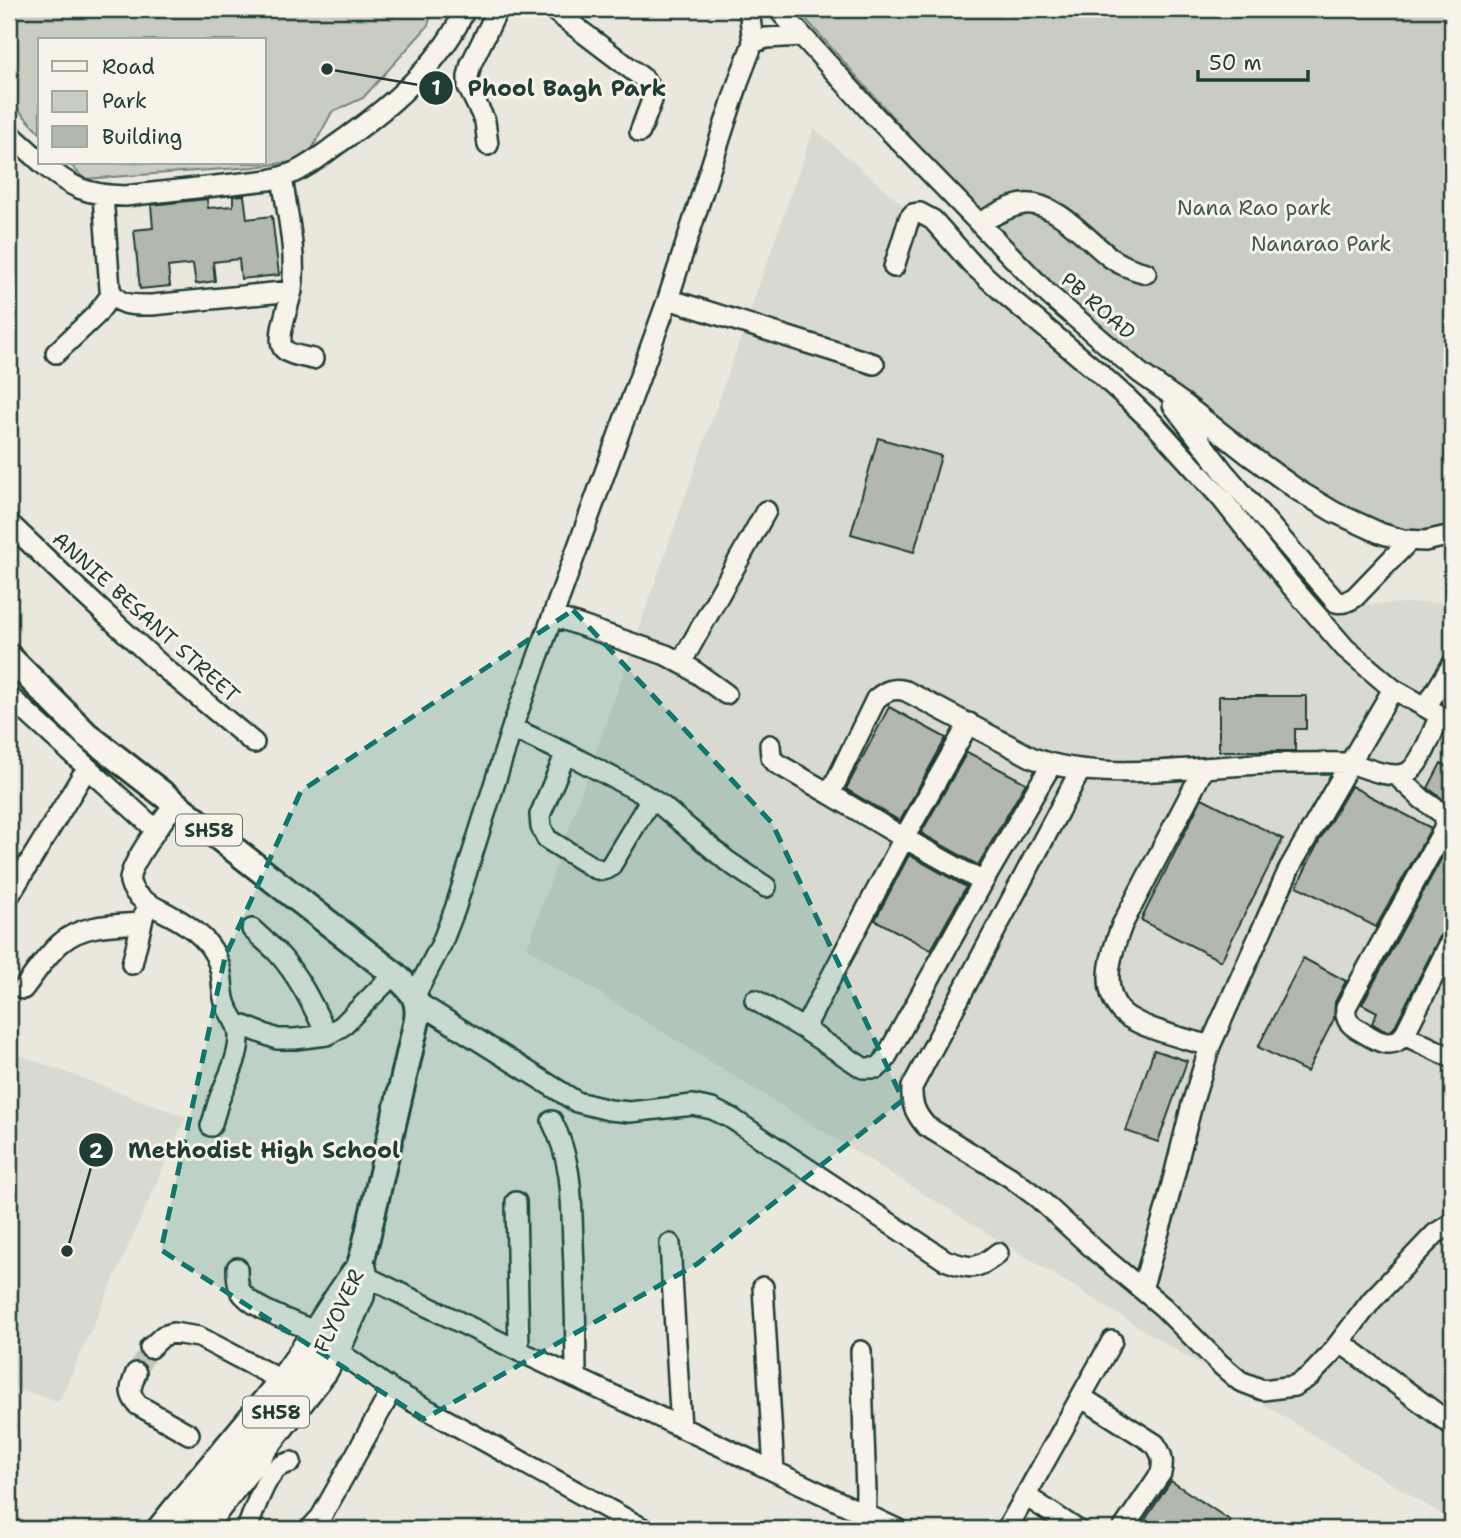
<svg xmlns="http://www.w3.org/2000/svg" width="1461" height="1538" viewBox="0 0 1461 1538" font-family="'Shantell Sans',sans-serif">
	<rect width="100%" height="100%" fill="#eae8dd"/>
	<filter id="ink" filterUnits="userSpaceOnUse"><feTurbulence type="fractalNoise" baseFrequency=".0143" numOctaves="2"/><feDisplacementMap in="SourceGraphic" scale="14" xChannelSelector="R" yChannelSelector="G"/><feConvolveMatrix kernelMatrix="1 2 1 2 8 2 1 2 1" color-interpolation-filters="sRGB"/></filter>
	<g filter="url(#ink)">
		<!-- built -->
		<path fill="#d9dacf" d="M 814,128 L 1362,604 L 1452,602 L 1452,1521 L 527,948 Z
			M 9,1051 L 186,1117 L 59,1402 L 9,1386 Z"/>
		<!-- green -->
		<path fill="#c8ccc1" stroke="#74847a" stroke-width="2" d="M 9,9 L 434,9 L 427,27 L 363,98 L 332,112 L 306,160 L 253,167 L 84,179 L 69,163 L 264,163 L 264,40 L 40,40 L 40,133 L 9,100 Z
			M 797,9 L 1452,9 L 1452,530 L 1412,547 L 1261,471 L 1055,301 Z"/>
		<!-- building -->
		<path fill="#b2b8ae" stroke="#1f3d34" stroke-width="2" d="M 244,195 L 247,219 L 272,216 L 279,275 L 241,279 L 239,259 L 213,262 L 215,281 L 196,284 L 193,264 L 168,267 L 170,286 L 140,289 L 134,230 L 153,228 L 151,205 L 207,199 L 208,208 L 233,206 L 233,196 Z
			M 878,438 L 941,456 L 914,552 L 851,534 Z
			M 1219,696 L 1306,696 L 1306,729 L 1295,729 L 1295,751 L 1219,751 Z
			M 889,707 L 946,738 L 900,821 L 846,789 Z
			M 967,752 L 1026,783 L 978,865 L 921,833 Z
			M 1441,763 L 1452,769 L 1452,806 L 1428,788 Z
			M 1351,786 L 1431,828 L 1376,927 L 1297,886 L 1319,841 Z
			M 1202,798 L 1283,839 L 1221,961 L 1141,920 Z
			M 1452,839 L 1452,924 L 1441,934 L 1394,1028 L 1389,1031 L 1383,1030 L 1372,1023 L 1377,1012 L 1362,1004 Z
			M 909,855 L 966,887 L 931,950 L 875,920 Z
			M 1303,958 L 1346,981 L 1335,1002 L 1334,1019 L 1307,1072 L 1258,1047 Z
			M 1154,1050 L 1187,1061 L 1158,1142 L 1126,1131 Z
			M 1171,1481 L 1231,1521 L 1225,1529 L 1139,1529 Z"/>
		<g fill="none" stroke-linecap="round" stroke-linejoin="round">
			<!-- minor-tunnel -->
			<path stroke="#c1c6bb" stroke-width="19" stroke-dasharray="19 10" stroke-linecap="butt" d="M 136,1373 L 150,1348"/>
			<defs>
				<path id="minor" d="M 552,9 L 644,79 L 651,90 L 652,100 L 640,132
					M 778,9 L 874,115 L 1049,295 L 1140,373 L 1184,404 L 1249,455 L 1299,491 L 1334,512 L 1380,533 L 1403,540 L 1425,541 L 1452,535
					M 753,43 L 766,38 L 802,36
					M 9,133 L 40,161
					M 488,145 L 485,121 L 468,87 L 468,77 L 471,64 L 498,9
					M 42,163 C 71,188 87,195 125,196 L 269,180 C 275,178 283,177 290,174 C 306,168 321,156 336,145 C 384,112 442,64 465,9
					M 282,177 C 287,212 297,254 292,290 C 290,302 276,337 283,348 C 288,355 305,357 313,359
					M 103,196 L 110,289 C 117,307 135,305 152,305 L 292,291
					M 979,223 C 993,216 1008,206 1024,204 C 1056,201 1087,240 1111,258 C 1121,265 1134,270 1146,273
					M 894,267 L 909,219 L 913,214 L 920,213 L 933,220 L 972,264 L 1006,295 L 1098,372 L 1129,400 L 1156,426 L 1222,499 L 1288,582 L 1345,648 L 1393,689 L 1350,763 C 1310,762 1271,763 1231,766 C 1170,770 1091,780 1033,758 L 906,691 C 893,687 886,691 876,699 L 830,794 L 904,838 L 983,882 L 1051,765
					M 668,299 L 874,364
					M 56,353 L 96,315 L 112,294
					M 1173,405 L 1223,471 L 1336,602 C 1344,604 1348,601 1355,597 L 1410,540
					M 9,523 L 78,589 L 163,667 L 254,743
					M 553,616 L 666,655 L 687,666 L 726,694
					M 681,663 L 766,511
					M 1393,689 L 1452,722
					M 9,696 L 156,830
					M 1426,707 L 1452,665
					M 512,728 L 566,753 L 642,793 L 662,806 L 727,861 L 766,887
					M 770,745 L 771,757 L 776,763 L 830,794
					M 566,753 L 540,815 L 541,827 L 547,839 L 594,868 C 601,870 605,871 610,867 L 651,799
					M 1204,768 L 1122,925 C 1112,951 1100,985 1119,1009 C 1133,1027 1187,1039 1210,1046
					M 1081,769 L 912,1087 C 911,1104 915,1113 926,1126 L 1010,1177 L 1038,1198 L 1097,1252 L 1163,1307 L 1220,1364 L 1240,1381 L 1263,1390 L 1294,1386 L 1310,1376 L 1329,1356 L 1372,1300 L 1435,1234 L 1452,1223
					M 1396,775 L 1422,799 L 1443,814 L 1445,818 L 1444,829 L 1346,1007 C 1346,1011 1345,1014 1347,1018 C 1349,1025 1358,1029 1364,1033 C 1377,1041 1392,1050 1404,1035 L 1452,939
					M 175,804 C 165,818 127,867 130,882 C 134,900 156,907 170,915 C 194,928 216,944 221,973 C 223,984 222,995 226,1005 C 231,1017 240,1025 239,1039 C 238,1061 226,1081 219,1100 C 216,1109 214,1118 211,1126
					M 9,896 L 87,768
					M 252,929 C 260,937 269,944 277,952 C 299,976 313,1006 327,1035
					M 132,964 L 144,914
					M 23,989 C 35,974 46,955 62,942 C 83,924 115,925 141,923
					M 415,995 L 441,945 L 455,909 L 512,728 L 668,299 L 740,77 L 753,43 L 749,9
					M 755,1000 L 804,1029 L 904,838 L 969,723
					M 417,1002 L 577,1102 L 609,1110 L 630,1112 L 693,1105 L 712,1109 L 731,1118 L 945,1260 C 970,1269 977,1271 998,1253
					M 236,1023 L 277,1039 L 295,1039 L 327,1035 L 342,1026 L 394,974
					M 804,1029 L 863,1068 L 877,1068 L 883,1063 L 983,882
					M 1404,1035 L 1452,1058
					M 552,1121 C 573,1163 571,1198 573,1243 C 575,1288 576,1333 576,1378
					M 516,1202 L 519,1351
					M 670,1244 L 681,1428
					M 237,1268 C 237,1276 237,1283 240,1290 C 251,1309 294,1322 314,1331
					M 367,1277 L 519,1351 L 897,1529
					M 763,1287 L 774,1471
					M 1142,1289 L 1166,1208 L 1192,1104 L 1210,1046 L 1290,867 L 1350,763 C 1366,768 1387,778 1404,774 C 1420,770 1433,730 1440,715
					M 1340,1342 L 1452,1425
					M 150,1348 L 163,1336 L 173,1333 L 199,1337 L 279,1379
					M 861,1351 L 866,1492 L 865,1529
					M 339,1352 L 392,1390 L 644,1529
					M 136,1373 C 131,1387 127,1392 138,1405 L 189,1434
					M 1081,1397 L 1155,1444 C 1162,1454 1164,1460 1161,1473 L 1123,1529
					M 1026,1496 L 1076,1529
					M 156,1529 C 196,1478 239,1430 279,1379 C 306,1344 326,1307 352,1271
					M 205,1529 L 327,1373 L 344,1342 L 364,1297 L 367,1273 L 366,1267
					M 247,1529 C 253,1513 263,1482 275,1470 C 279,1465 285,1464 291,1462
					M 310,1529 L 321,1517 L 392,1390
					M 1007,1529 L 1112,1341"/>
				<path id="major" d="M 9,657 L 87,735 L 394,974 C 411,990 420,996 417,1020 L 363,1255 L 354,1283 L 329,1342 L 285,1401 L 181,1529"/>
			</defs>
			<!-- minor casing -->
			<use href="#minor" stroke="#1f3d34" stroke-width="24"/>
			<!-- major casing -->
			<use href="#major" stroke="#1f3d34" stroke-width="30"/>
			<!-- minor -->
			<use href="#minor" stroke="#f7f3e8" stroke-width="19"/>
			<!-- major -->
			<use href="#major" stroke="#f7f3e8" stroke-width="24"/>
		</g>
	</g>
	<!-- marked area -->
	<path fill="#0f766e" fill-opacity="0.2" stroke="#0f766e" stroke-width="5" stroke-dasharray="14 9" stroke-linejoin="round" d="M 573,610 L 772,823 L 903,1100 L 697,1264 L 424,1419 L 161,1250 L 225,957 L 301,791 Z"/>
	<g text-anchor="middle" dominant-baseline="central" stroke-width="6" stroke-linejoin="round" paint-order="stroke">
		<!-- shield labels -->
		<g fill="#f7f3e8" stroke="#60746a" stroke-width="2">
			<rect x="176" y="814.5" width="66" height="31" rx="5"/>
			<rect x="243" y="1396.5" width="66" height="31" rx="5"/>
		</g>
		<g font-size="19" font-weight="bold" fill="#1f3d34">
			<text x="209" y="830">SH58</text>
			<text x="276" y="1412">SH58</text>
		</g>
		<!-- park labels -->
		<g font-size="21" fill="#415a50" stroke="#f7f3e8">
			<text x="1254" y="208">Nana Rao park</text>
			<text x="1321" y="244">Nanarao Park</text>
		</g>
		<!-- street labels -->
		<g font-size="21" fill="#1f3d34" stroke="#f7f3e8">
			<text transform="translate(1098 306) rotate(41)">PB ROAD</text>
			<text transform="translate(146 617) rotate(42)">ANNIE BESANT STREET</text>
			<text transform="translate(339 1311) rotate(-65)">FLYOVER</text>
		</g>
	</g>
	<!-- callouts -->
	<path fill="none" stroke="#1f3d34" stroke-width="2.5" d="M327 69L436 88M67 1251L96 1150"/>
	<g fill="#1f3d34" stroke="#f7f3e8" stroke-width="2.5">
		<circle cx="327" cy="69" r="7"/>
		<circle cx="67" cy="1251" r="7"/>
		<circle cx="436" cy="88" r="18"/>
		<circle cx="96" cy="1150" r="18"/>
	</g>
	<g font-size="21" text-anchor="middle" font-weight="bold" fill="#fff">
		<text x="436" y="95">1</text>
		<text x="96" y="1158">2</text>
	</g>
	<g font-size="23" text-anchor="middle" font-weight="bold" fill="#1f3d34" stroke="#f7f3e8" stroke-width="6" stroke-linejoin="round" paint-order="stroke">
		<text x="567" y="96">Phool Bagh Park</text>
		<text x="264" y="1158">Methodist High School</text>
	</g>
	<!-- margin -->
	<rect width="1461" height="1538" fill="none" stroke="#f7f3e8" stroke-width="35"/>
	<rect x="18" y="18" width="1426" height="1503" fill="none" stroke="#1f3d34" stroke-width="2.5" filter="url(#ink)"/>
	<!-- legend -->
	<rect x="38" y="38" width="228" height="126" fill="#f7f3e8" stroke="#a1aaa0" stroke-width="2"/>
	<rect x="52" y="61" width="35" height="10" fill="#f7f3e8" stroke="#a1aaa0" stroke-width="2"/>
	<text x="102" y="74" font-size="21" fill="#1f3d34">Road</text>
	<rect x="52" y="91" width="35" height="21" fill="#c8ccc1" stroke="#a1aaa0" stroke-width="2"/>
	<text x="102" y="108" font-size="21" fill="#1f3d34">Park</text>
	<rect x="52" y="126" width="35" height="21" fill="#b2b8ae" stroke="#a1aaa0" stroke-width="2"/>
	<text x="102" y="144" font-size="21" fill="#1f3d34">Building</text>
	<!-- scale -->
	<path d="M1198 70v10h110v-10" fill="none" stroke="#1f3d34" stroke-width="3.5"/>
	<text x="1209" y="70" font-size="21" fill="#1f3d34" stroke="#f7f3e8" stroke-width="5" paint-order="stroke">50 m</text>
</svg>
